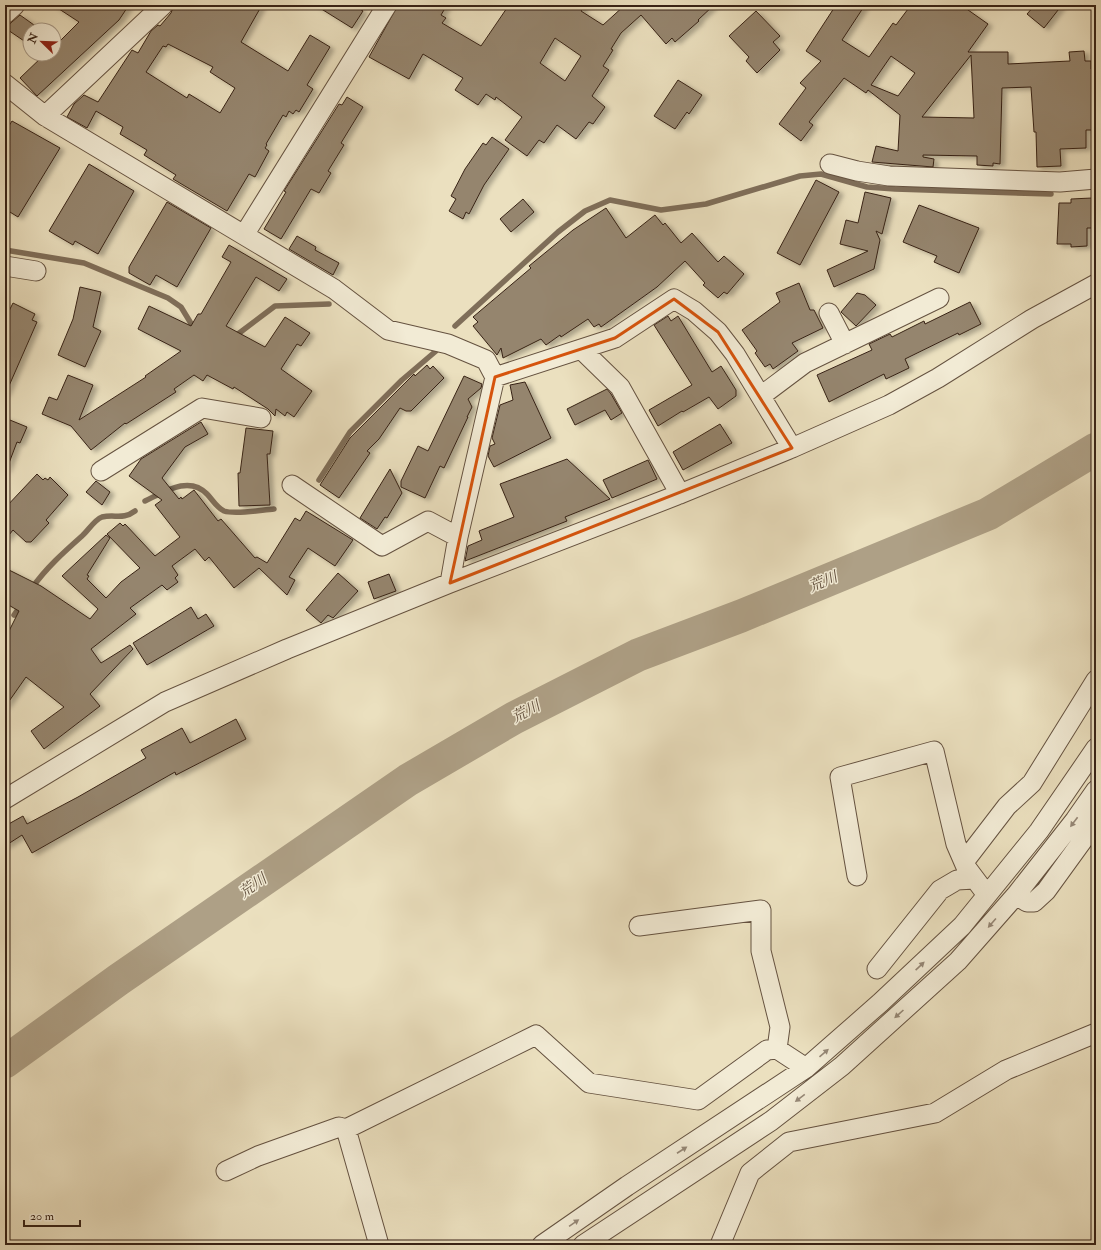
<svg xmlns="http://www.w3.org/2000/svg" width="1101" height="1250" viewBox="0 0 1101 1250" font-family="'IM FELL Double Pica','Noto Serif JP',serif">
	<defs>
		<filter id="shadow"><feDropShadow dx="4.5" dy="2.5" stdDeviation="2" flood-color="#0004"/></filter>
	</defs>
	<rect width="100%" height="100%" fill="#ebe0bf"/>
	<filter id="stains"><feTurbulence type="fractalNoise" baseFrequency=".005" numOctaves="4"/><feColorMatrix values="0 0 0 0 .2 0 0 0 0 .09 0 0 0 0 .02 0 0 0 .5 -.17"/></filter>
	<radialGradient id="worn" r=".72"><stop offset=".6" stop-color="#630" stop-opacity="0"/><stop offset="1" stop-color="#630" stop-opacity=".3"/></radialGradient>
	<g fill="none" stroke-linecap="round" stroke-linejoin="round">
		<!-- stream -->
		<path stroke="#7f6e59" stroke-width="5.5" d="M 5,250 L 84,263 L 168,298 L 181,307 L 195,330
			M 455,326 L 558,232 L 585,211 L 610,200 L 661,210 L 706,204 L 800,176 L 821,174 L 867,187 L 895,189 L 1051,194
			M 234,337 L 275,306 L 329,304
			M 319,480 L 350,432 L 402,380 L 436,351
			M 145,501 C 164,492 189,475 207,494 C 212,499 217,508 224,511 C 236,515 261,510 274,509
			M 32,588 C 46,568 64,552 82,536 C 88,531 94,520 102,517 C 115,514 123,520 135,511
			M 14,615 L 21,605
			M 5,628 L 6,626"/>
		<!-- river -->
		<path stroke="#aea086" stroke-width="33" d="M 5,1062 L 118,980 L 408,780 L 514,718 L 638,655 L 741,616 L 988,514 L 1096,449"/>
	</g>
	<!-- building -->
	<path fill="#95856e" stroke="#382316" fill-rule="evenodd" filter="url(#shadow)" d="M 53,5 L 129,5 L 119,20 L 37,96 L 20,78 L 44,55 L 42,54 L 54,54 L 54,39 L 59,42 L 79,22 Z
		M 174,5 L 262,5 L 241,42 L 288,71 L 310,35 L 330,47 L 307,85 L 313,89 L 299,112 L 296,110 L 293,114 L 289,111 L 286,117 L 283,115 L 266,144 L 267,145 L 265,148 L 269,151 L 255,177 L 249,174 L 227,211 L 173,179 L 176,175 L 144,155 L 147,150 L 120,134 L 123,127 L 96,111 L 87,128 L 67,117 L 74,104 L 84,95 L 98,102 L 132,50 L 138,53 L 151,31 L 158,25 L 160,26 L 171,13 ZM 168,44 L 213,67 L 210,72 L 235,88 L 220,113 L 189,94 L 187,98 L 146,72 L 163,46 L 166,47 Z
		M 315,5 L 353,5 L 363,11 L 352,28 Z
		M 398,5 L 447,5 L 441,15 L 446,18 L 442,23 L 481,46 L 509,5 L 585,5 L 581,11 L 603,25 L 625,5 L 714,5 L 698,20 L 699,21 L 675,42 L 672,38 L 666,44 L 641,15 L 621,33 L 611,49 L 613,50 L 603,66 L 609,70 L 592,96 L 605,107 L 593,124 L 589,122 L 576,139 L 557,125 L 544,143 L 539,140 L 527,156 L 505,140 L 522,117 L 496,97 L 495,100 L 486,94 L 478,105 L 455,90 L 463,78 L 423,54 L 409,79 L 369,57 ZM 555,38 L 581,56 L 565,81 L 540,63 Z
		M 836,5 L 865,5 L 842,40 L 869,57 L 893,23 L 896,25 L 911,5 L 961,5 L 988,24 L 968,52 L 1008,52 L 1008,64 L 1070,61 L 1069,52 L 1084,51 L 1085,61 L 1091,61 L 1091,69 L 1095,69 L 1096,130 L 1086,130 L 1086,148 L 1060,149 L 1061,166 L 1037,167 L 1036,132 L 1034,132 L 1031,87 L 1002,88 L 1000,164 L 993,163 L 993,166 L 977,165 L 977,156 L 923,155 L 923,157 L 934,159 L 933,167 L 872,162 L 876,146 L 898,151 L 900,115 L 868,90 L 866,93 L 844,78 L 809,122 L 813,125 L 801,141 L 779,124 L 806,88 L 800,83 L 821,61 L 806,51 ZM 971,55 L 974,118 L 922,117 ZM 891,56 L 915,73 L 898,96 L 871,85 Z
		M 1035,5 L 1062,5 L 1044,28 L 1027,14 Z
		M 756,11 L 780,36 L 773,42 L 780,50 L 757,73 L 746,61 L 749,57 L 729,36 Z
		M 20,15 L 41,30 L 30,30 L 30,45 L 5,28 Z
		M 678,80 L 702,95 L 689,114 L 687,112 L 675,129 L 654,116 Z
		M 347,97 L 363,107 L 341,143 L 344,145 L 328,171 L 331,173 L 319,193 L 311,189 L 281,239 L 264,229 L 286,192 L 284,191 L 339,104 L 342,105 Z
		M 12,121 L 60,148 L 18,217 L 5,209 L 5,132 Z
		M 492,137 L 509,149 L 484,185 L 469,214 L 466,212 L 463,219 L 449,211 L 456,199 L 451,196 L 465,169 L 483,143 L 486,145 Z
		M 89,164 L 134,191 L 98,254 L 75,241 L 73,245 L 49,231 Z
		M 816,180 L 839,192 L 800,265 L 777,253 Z
		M 865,192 L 891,198 L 882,234 L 876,231 L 880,240 L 874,269 L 834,287 L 827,270 L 868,251 L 840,244 L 846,220 L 858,223 Z
		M 1092,198 L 1093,228 L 1087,228 L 1087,246 L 1071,247 L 1071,244 L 1057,244 L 1059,203 L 1071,203 L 1071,199 Z
		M 523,199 L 534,212 L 511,232 L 500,219 Z
		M 167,202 L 211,228 L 177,287 L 156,275 L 150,285 L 129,273 L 129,267 Z
		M 919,205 L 979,228 L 959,273 L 934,262 L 937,256 L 903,242 Z
		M 606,208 L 626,238 L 655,215 L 663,225 L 665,223 L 681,243 L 692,233 L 718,262 L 724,256 L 744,274 L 727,294 L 724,292 L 718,298 L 703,285 L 705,283 L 685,261 L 657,287 L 601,327 L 599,324 L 594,327 L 588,319 L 561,337 L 560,335 L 546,345 L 541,339 L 503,358 L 501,348 L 497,355 L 473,326 L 478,322 L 473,317 L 531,268 L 529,266 L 573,230 Z
		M 297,236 L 316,247 L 315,250 L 339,263 L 333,275 L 289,249 Z
		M 229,245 L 287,279 L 279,291 L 256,277 L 226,326 L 265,347 L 285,317 L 310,333 L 301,346 L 297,344 L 281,369 L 312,391 L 294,417 L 287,412 L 285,416 L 276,409 L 275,416 L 268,409 L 234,387 L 233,389 L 207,375 L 203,381 L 194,375 L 174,389 L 176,392 L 126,424 L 125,423 L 91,450 L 71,426 L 42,414 L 49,397 L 57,400 L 68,375 L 93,385 L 79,420 L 146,377 L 145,376 L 181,351 L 138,329 L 149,306 L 191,326 L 198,314 L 201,314 L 231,262 L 222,257 Z
		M 799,283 L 810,310 L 814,310 L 823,328 L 792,343 L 798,351 L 773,369 L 770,364 L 765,367 L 755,353 L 757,351 L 742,330 L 780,302 L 776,293 Z
		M 80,287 L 101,292 L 93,327 L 101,331 L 85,367 L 58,355 L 73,319 Z
		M 857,293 L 865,295 L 876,305 L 856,326 L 841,312 Z
		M 970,302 L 981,324 L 959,335 L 958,333 L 905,359 L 909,368 L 886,379 L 884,374 L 829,402 L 817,375 L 872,350 L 869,344 L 890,334 L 892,337 L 924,321 L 925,324 Z
		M 13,303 L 35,314 L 32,320 L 37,322 L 5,395 L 5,319 Z
		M 668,316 L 671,321 L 678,316 L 712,372 L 721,366 L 736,390 L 736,396 L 718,409 L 709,397 L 683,412 L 682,411 L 658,426 L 649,410 L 692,385 L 654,325 Z
		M 427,365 L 430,369 L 433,366 L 444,378 L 411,411 L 406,411 L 400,408 L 379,439 L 367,451 L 370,453 L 339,498 L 320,485 L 350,438 L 414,374 L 415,376 Z
		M 464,376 L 482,384 L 481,388 L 468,399 L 472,407 L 467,417 L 468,417 L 444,468 L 440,466 L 425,498 L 401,487 L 401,481 L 418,446 L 428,451 Z
		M 525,382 L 551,438 L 494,467 L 488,456 L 490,446 L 495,444 L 492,438 L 500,405 L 513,400 L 510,385 Z
		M 607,389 L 611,394 L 622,413 L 611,420 L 605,410 L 575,425 L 567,409 Z
		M 5,418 L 27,427 L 20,443 L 17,442 L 6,471 Z
		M 201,422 L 208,434 L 185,447 L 162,478 L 179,499 L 181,497 L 182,499 L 194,490 L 218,521 L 221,519 L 255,558 L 257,557 L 267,563 L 295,518 L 300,521 L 306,511 L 353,540 L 335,566 L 308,548 L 289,577 L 295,580 L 287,595 L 259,568 L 234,588 L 209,557 L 205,561 L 195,549 L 172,566 L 178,575 L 175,578 L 178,582 L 167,590 L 162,585 L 130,608 L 136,614 L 91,649 L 101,663 L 130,645 L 133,649 L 90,694 L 100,706 L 44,749 L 31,731 L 64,707 L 26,677 L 5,707 L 5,639 L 19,611 L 5,603 L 5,568 L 41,586 L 90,619 L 98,609 L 62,576 L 106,535 L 110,538 L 87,575 L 89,576 L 87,579 L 106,598 L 121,582 L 140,568 L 107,534 L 120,523 L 123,526 L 125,524 L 155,556 L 180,537 L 155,505 L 162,500 L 129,476 L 141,459 Z
		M 720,424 L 732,443 L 683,470 L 673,452 Z
		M 246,428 L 273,431 L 270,454 L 267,454 L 270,505 L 239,506 L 238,473 L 240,473 Z
		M 567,459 L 610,499 L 565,517 L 567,521 L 465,561 L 468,546 L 482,540 L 479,531 L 514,517 L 500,484 Z
		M 648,460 L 657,479 L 612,498 L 603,480 Z
		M 390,469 L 402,493 L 387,518 L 385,517 L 377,529 L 360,518 Z
		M 37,474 L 43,480 L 45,478 L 48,480 L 50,477 L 68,495 L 46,520 L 49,523 L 31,542 L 26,542 L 13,530 L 5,540 L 5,508 Z
		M 96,481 L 110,492 L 102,505 L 86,492 Z
		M 338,573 L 358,591 L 333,618 L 328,615 L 321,623 L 306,610 Z
		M 389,574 L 396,591 L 374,599 L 368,582 Z
		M 191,607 L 198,619 L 206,614 L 214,626 L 147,665 L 133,643 Z
		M 236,719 L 246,739 L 176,775 L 175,772 L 32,853 L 22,835 L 5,846 L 5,826 L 23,816 L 27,824 L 78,797 L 146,758 L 141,750 L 182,728 L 190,743 Z"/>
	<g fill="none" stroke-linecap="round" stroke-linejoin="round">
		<defs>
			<path id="minor" d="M 5,14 L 15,5
				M 5,84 L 45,116 L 334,289 L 388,330 L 448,344 L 486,360 L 495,377 L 615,338 L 674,299 L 694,311 L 718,332 L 735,354 L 792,448
				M 45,116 L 163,5
				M 830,164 L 857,171 L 889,176 L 1060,182 L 1096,179
				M 244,235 L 387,5
				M 5,266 L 36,271
				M 829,313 L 845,344
				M 581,349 L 620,387 L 680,494
				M 761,396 L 805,363 L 939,298
				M 101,471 L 202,408 L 261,418
				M 292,485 L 382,546 L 428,521 L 458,537
				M 450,583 L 458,537 L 495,377
				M 5,799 L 165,702 L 287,649 L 450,583 L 680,494 L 792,448 L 889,405 L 938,378 L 1032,319 L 1096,284
				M 964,862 L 1007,806 L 1032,783 L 1096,680
				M 857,876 L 840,777 L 934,751 L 956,844 L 966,867 L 987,895
				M 1016,895 L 1027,902 L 1034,902 L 1046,891 L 1096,822
				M 639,926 L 761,910 L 761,951 L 780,1027 L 777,1049
				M 877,969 L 940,890 L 957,880 L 974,879
				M 226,1171 L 258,1156 L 339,1127 L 346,1129
				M 379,1245 L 346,1129 L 536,1035 L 589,1083 L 698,1100 L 767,1050 L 777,1049 L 806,1068
				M 542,1245 L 627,1186 L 806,1068 L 880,1003 L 962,926 L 1039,831 L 1096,748
				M 583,1245 L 771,1121 L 842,1066 L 958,961 L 1016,895 L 1075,820 L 1096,790
				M 720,1245 L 750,1173 L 789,1142 L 935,1113 L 1006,1070 L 1096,1033"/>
		</defs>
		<!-- minor casing -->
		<use href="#minor" stroke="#655240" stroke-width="21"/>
		<!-- minor -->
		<use href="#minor" stroke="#f2ebd5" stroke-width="19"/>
	</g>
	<!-- one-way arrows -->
	<defs><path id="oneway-solid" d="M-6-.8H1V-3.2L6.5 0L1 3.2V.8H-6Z"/></defs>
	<g fill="#958776">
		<use href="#oneway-solid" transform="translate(1074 822) rotate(127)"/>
		<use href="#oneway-solid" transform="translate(992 923) rotate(131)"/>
		<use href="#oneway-solid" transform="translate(920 966) rotate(-43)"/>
		<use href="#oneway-solid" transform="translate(899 1014) rotate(138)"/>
		<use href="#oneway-solid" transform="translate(824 1053) rotate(-41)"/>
		<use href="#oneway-solid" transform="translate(800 1098) rotate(143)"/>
		<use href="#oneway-solid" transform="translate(682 1150) rotate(-33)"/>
		<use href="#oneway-solid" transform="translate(574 1223) rotate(-35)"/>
	</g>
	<!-- marked area -->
	<path fill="none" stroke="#d6540d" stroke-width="3" stroke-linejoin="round" d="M 674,299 L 718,332 L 792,448 L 450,583 L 495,377 L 615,338 Z"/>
	<g text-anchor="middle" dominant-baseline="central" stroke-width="3" stroke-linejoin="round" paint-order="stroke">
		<!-- water labels -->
		<g font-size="15" font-style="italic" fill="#614f3d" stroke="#f2ebd5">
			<text transform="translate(823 582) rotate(-23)">荒川</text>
			<text transform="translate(526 712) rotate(-28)">荒川</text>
			<text transform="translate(253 886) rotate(-35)">荒川</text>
		</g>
	</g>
	<!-- margin -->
	<rect width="1101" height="1250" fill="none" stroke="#ebe0bf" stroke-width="20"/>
	<rect x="6" y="6" width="1089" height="1238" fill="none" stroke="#382316" stroke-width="2"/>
	<rect x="10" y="10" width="1081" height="1230" fill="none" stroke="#382316"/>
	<!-- north arrow -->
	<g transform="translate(42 42) rotate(293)"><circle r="19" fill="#f2ebd5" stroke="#a89b89"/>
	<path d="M0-3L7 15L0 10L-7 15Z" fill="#8f2418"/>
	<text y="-6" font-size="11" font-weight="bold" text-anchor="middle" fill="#382316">N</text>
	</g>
	<!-- scale -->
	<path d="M24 1220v6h56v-6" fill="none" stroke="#382316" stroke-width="2"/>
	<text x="30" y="1220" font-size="12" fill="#382316" stroke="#f2ebd5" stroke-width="3" paint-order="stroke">20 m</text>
	<rect width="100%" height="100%" filter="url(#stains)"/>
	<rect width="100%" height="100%" fill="url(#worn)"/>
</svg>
